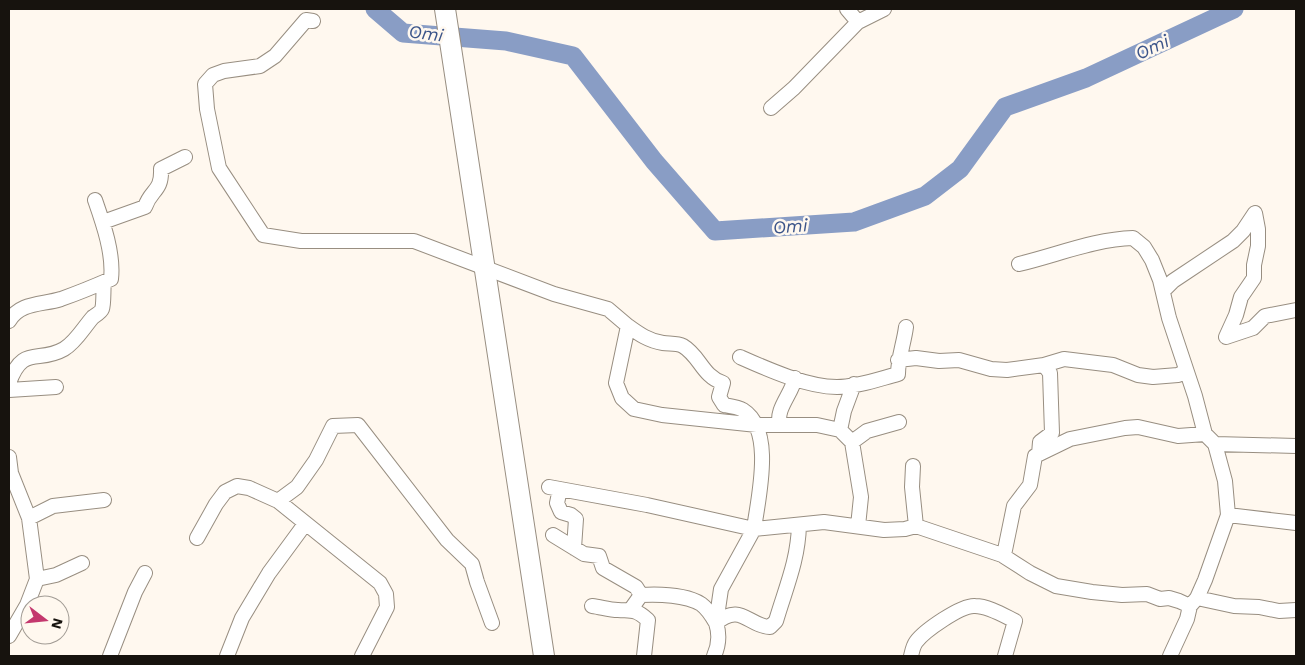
<svg xmlns="http://www.w3.org/2000/svg" width="1305" height="665" viewBox="0 0 1305 665" font-family="'Work Sans',sans-serif">
	<rect width="100%" height="100%" fill="#fff8ef"/>
	<g fill="none" stroke-linecap="round" stroke-linejoin="round">
		<!-- stream -->
		<path stroke="#899dc5" stroke-width="3" d="M 1218,15 L 1222,9"/>
		<!-- river -->
		<path stroke="#899dc5" stroke-width="19" d="M 375,9 L 403,33 L 506,41 L 573,56 L 654,161 L 715,231 L 854,222 L 925,196 L 960,169 L 1005,107 L 1086,78 L 1234,9"/>
		<defs>
			<path id="minor" d="M 847,9 L 858,22
				M 313,21 L 306,20 L 275,56 L 260,66 L 224,71 L 213,75 L 205,84 L 207,109 L 219,168 L 263,235 L 301,241 L 414,241 L 554,294 L 608,309 L 628,326 L 616,383 L 622,398 L 634,409 L 662,415 L 757,425 L 817,425 L 840,430 L 852,442 L 861,497 L 858,526
				M 771,108 L 794,88 L 858,22 L 884,9
				M 103,222 L 145,207 C 151,189 162,192 161,169 L 185,157
				M 1019,264 C 1057,255 1095,239 1133,238 L 1144,247 L 1152,260 L 1160,280 L 1169,318 L 1195,396 L 1205,434 L 1215,444 L 1225,481 L 1228,515 L 1205,580 L 1197,598 L 1190,606 L 1187,619 L 1170,656
				M 1163,291 L 1173,281 L 1233,241 L 1243,231 L 1255,213 L 1258,229 L 1258,246 L 1254,265 L 1254,278 L 1241,297 L 1236,315 L 1226,337 L 1253,328 L 1265,316 L 1296,310
				M 9,321 C 20,302 42,305 61,299 C 78,293 95,286 111,279 C 114,254 103,223 95,200
				M 628,326 C 639,334 649,341 663,343 C 669,344 677,343 683,346 C 700,356 702,376 723,383 L 719,397 L 724,405 C 730,406 738,407 743,410 C 775,430 758,498 754,529 L 824,522 L 884,530 L 905,529 L 916,526 L 1002,555 L 1030,573 L 1056,586 L 1092,592 L 1122,595 L 1147,594 L 1160,599 L 1169,598 L 1179,601 L 1190,606
				M 740,357 C 767,369 807,387 837,387 C 857,387 879,379 898,374 C 898,358 904,343 906,327
				M 898,360 L 916,358 L 939,361 L 959,360 L 991,369 L 1007,370 L 1044,365 L 1064,359 L 1113,365 L 1138,375 L 1153,377 L 1178,375 L 1186,371
				M 9,383 C 23,344 38,364 64,349 C 76,342 84,327 93,317 C 96,315 101,312 102,309 C 104,304 103,288 104,282
				M 9,390 L 56,387
				M 780,425 C 775,409 792,394 795,378
				M 840,430 L 844,411 L 854,384
				M 852,442 L 867,431 L 899,422
				M 1215,444 L 1296,446
				M 1039,454 L 1040,442 L 1052,433 L 1050,373 L 1044,365
				M 9,457 L 11,473 L 29,518 L 37,579
				M 913,466 L 912,487 L 916,526
				M 549,487 L 647,505 L 754,529 L 721,589 L 716,623
				M 560,489 L 557,503 L 561,512 L 571,515 L 576,519 L 574,548
				M 278,501 L 297,487 L 316,460 L 333,426 L 358,425 L 447,540 L 472,564 L 477,582 L 492,623
				M 1228,515 L 1296,523
				M 29,518 L 53,506 L 104,500
				M 553,535 L 584,554 L 599,556 L 603,568 L 636,587 L 641,595 L 631,609
				M 197,538 L 216,504 L 225,492 L 237,486 L 249,488 L 278,501 L 380,583 L 386,594 L 387,607 L 362,656
				M 1002,555 L 1005,550 L 1014,506 L 1030,485 L 1035,456 L 1039,454 L 1070,439 L 1125,428 L 1138,427 L 1178,436 L 1205,434
				M 641,595 C 659,594 686,595 701,604 C 708,609 712,616 716,623
				M 1197,598 L 1234,606 L 1259,607 L 1279,611 L 1296,610
				M 592,606 C 601,607 609,610 618,610 C 634,611 635,609 648,620 L 644,656
				M 9,636 L 27,605 L 37,579 L 56,575 L 82,563
				M 110,656 L 135,592 L 145,573
				M 227,656 L 242,618 L 269,573 L 305,524
				M 714,656 C 719,645 720,635 716,623 C 741,602 748,626 770,627 L 776,621 C 786,587 798,561 799,525
				M 911,656 C 912,652 913,646 916,642 C 924,631 961,605 975,606 C 988,606 1003,615 1015,621 L 1005,656"/>
			<path id="highway" d="M 445,9 L 544,656"/>
		</defs>
		<!-- minor casing -->
		<use href="#minor" stroke="#988e81" stroke-width="16"/>
		<!-- highway casing -->
		<use href="#highway" stroke="#988e81" stroke-width="22"/>
		<!-- minor -->
		<use href="#minor" stroke="#fff" stroke-width="14"/>
		<!-- highway -->
		<use href="#highway" stroke="#fff" stroke-width="20"/>
	</g>
	<g text-anchor="middle" dominant-baseline="central" stroke-width="5" stroke-linejoin="round" paint-order="stroke">
		<!-- water labels -->
		<g font-size="18" font-style="italic" fill="#3b5489" stroke="#fff8ef">
			<text transform="translate(426 33) rotate(7)">Omi</text>
			<text transform="translate(1152 47) rotate(-25)">Omi</text>
			<text transform="translate(790 226) rotate(-4)">Omi</text>
		</g>
	</g>
	<!-- border -->
	<rect width="1305" height="665" fill="none" stroke="#17130e" stroke-width="20"/>
	<!-- north arrow -->
	<g transform="translate(45 620) rotate(106)"><circle r="24" fill="#fff8ef" stroke="#a29c95"/>
	<path d="M0-4L9 19L0 12L-9 19Z" fill="#c4386e"/>
	<text y="-8" font-size="14" font-weight="bold" text-anchor="middle" fill="#17130e">N</text>
	</g>
</svg>
